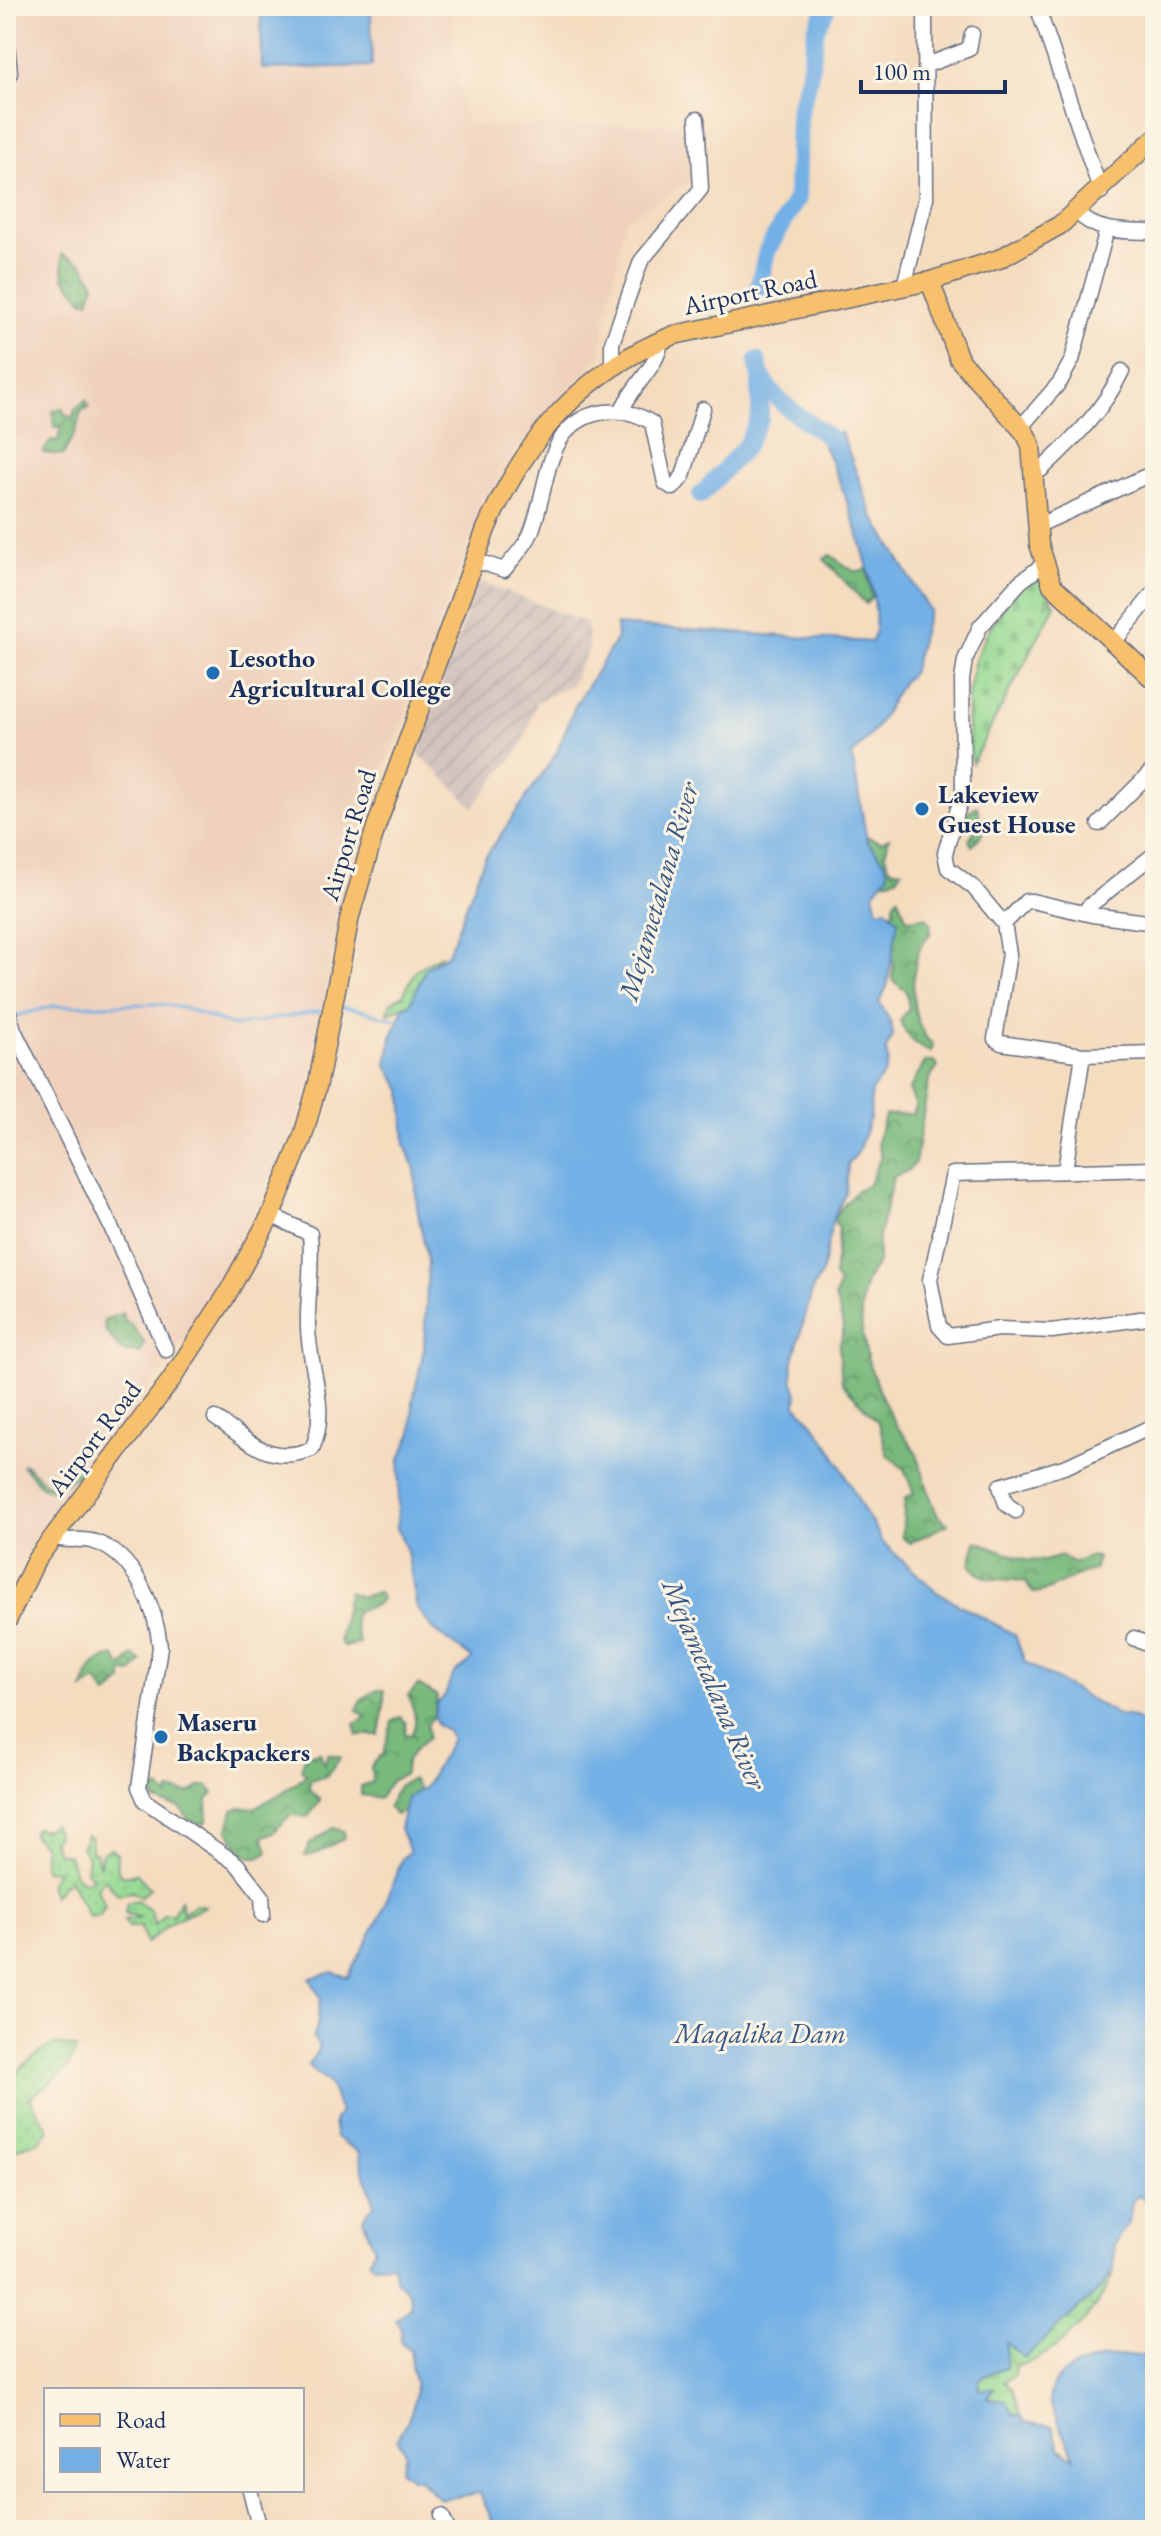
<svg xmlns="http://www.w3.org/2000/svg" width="1161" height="2536" viewBox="0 0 1161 2536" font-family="'EB Garamond',serif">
	<defs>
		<pattern id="industrial-furrows" width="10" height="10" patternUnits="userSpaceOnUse" patternTransform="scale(2)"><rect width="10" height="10" fill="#cfc0ba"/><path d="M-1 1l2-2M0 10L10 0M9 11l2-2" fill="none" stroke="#b1a5a2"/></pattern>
		<pattern id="grass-dots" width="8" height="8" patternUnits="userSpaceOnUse" patternTransform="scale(2)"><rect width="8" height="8" fill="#95d992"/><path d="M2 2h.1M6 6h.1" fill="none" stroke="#80bb80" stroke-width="1.8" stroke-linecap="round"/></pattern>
		<pattern id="forest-crowns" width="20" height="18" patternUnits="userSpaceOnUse" patternTransform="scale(2)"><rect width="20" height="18" fill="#78b97c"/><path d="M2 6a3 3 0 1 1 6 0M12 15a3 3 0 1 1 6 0" fill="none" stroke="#629769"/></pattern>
		<pattern id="wetland-marsh" width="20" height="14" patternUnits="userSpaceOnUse" patternTransform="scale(2)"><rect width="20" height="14" fill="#95d992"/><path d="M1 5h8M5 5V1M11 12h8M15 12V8" fill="none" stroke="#80bb80"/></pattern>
		<pattern id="cemetery-stones" width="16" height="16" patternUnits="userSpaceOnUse" patternTransform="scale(2)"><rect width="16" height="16" fill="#95d992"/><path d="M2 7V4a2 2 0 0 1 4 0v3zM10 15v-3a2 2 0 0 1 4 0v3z" fill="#80bb80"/></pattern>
	</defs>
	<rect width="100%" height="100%" fill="#fcf5e5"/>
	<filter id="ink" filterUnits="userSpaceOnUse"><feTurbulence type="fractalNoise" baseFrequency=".0125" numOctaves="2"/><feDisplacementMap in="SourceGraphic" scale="16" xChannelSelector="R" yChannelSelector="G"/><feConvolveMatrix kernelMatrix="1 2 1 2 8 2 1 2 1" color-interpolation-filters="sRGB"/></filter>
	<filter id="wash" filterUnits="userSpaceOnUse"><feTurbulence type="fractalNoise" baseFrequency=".006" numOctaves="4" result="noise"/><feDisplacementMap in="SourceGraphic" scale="32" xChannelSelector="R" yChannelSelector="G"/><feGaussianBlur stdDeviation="1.8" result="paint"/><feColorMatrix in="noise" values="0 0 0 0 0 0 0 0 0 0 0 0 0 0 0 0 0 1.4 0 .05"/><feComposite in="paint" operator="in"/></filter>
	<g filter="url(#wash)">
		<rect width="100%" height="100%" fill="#f4dcbf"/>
		<!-- built -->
		<path fill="#efd1bc" d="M 6,6 L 450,6 L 463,111 L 470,126 L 687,124 L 697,178 L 625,220 L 599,356 L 518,447 L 476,524 L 365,822 L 344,890 L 307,1093 L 284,1157 L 218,1286 L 169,1363 L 15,1567 L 6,1591 Z"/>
		<!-- industrial -->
		<path fill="url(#industrial-furrows)" d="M 478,581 L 587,623 L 589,649 L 571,684 L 537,702 L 522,746 L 473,807 L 418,753 Z"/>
		<!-- grass -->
		<path fill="url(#grass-dots)" stroke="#588478" stroke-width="2" d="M 442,954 L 423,973 L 413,1002 L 388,1013 L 390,1003 L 403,995 L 416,970 Z
			M 53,1824 L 58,1835 L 52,1840 L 57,1853 L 69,1855 L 75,1875 L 84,1882 L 94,1878 L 86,1871 L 88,1857 L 81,1847 L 87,1835 L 91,1838 L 91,1852 L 96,1853 L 100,1867 L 101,1854 L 110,1848 L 117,1854 L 118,1871 L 123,1876 L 136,1873 L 150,1888 L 141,1897 L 133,1892 L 118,1894 L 105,1879 L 97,1889 L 105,1906 L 100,1915 L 89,1917 L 69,1879 L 53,1896 L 49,1884 L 57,1871 L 44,1870 L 44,1846 L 32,1834 L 35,1828 L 45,1830 Z
			M 137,1900 L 151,1911 L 154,1925 L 164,1914 L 173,1914 L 180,1900 L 183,1913 L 195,1904 L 205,1906 L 174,1920 L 146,1944 L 141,1927 L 128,1927 L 124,1920 L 140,1918 L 125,1913 L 127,1903 Z
			M 54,2044 L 77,2048 L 66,2070 L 30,2098 L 49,2130 L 39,2141 L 9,2152 L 6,2148 C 6,2089 0,2076 54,2044 Z"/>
		<!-- forest -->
		<path fill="url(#forest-crowns)" stroke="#4a746d" stroke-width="2" d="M 62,254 L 82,263 L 95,284 L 89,301 L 84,301 L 64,278 Z
			M 86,400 L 89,407 L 81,411 L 76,431 L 63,455 L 43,453 L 51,440 L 58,441 L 61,426 L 54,428 L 53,411 L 62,408 L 66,416 L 74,417 L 74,410 Z
			M 830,555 L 855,572 L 866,569 L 872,597 L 866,604 L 824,559 Z
			M 977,806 L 983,833 L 972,846 L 969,840 L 977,826 L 974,823 L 963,830 L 963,815 Z
			M 866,836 L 881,842 L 889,838 L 885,854 L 890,868 L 902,870 L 897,878 L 884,881 L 881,866 L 863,853 Z
			M 898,897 L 907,919 L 926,917 L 931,923 L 930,934 C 907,953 907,1027 933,1044 L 931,1052 C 918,1048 904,1034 900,1021 L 909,1008 L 906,991 L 892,980 L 894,961 L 887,956 L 894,901 Z
			M 925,1062 L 935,1062 L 938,1067 L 929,1080 L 915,1163 L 907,1171 L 893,1177 L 878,1241 L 878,1263 C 842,1303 871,1381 895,1423 C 901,1434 911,1442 916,1453 C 922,1466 932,1509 939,1517 C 941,1520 945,1521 948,1524 L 910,1543 L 902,1537 L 905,1498 L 914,1493 L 904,1469 L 887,1454 L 879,1423 L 842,1383 L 839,1347 L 844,1328 L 835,1297 L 839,1284 L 834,1277 L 839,1229 L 833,1218 L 857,1190 L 868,1185 L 881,1157 L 877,1142 L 885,1115 L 913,1114 L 916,1106 L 909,1090 Z
			M 122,1313 L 124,1321 L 131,1324 L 145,1344 L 140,1353 L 122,1351 L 105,1330 L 104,1320 Z
			M 67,1461 L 80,1468 L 81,1472 L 55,1491 L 43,1488 L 22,1465 L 25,1464 L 47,1485 L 56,1485 L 67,1476 Z
			M 976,1541 L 1026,1560 L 1045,1561 L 1061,1556 L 1073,1563 L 1092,1556 L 1098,1558 L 1094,1570 C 1071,1573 1057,1591 1033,1593 L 1025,1582 C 1003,1576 984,1586 970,1564 Z
			M 348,1592 L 362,1597 L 377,1592 L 382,1598 L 376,1605 L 357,1611 L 353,1620 L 359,1643 L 344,1647 L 339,1641 Z
			M 133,1655 L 142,1662 L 132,1673 L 123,1672 L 123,1681 L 107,1695 L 97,1681 L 83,1689 C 89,1669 93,1660 114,1656 L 122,1667 Z
			M 418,1685 L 437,1696 L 434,1716 L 427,1725 L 428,1738 C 417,1746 404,1759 405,1774 L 391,1781 L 380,1798 L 361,1795 L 361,1786 L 372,1782 L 371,1766 L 384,1753 L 392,1722 L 400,1717 L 406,1723 L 405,1734 L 411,1735 C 420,1717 412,1712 409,1695 Z
			M 377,1690 L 384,1690 C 385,1702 382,1723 378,1735 L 358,1735 L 355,1724 L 366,1717 L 357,1710 L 362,1699 Z
			M 320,1752 L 324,1764 L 328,1754 L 341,1757 L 327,1776 L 310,1780 L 310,1788 L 320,1801 L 308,1817 L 290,1815 L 274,1832 L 263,1837 L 268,1851 C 260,1859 255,1858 244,1855 L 228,1830 L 233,1810 C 242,1806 251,1810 258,1806 C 276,1797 291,1788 306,1775 L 301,1769 L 306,1755 Z
			M 412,1779 L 419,1790 L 412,1794 L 405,1811 L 395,1815 L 388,1806 L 399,1786 Z
			M 201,1786 L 208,1786 L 214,1793 L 207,1800 L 208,1818 L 205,1824 L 189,1821 L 181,1808 L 156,1801 L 149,1792 L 160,1788 L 168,1797 L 170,1791 L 189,1793 Z
			M 333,1828 L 344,1831 L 345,1839 C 330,1843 319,1856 305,1856 L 310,1844 Z"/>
		<!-- wetland -->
		<path fill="url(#wetland-marsh)" stroke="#588478" stroke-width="2" d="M 1114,2270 C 1103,2308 1053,2361 1014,2366 L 1015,2376 L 1004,2381 L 1012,2389 L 1021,2415 L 1015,2416 L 1006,2401 L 987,2399 L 994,2389 L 979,2389 L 978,2383 L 984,2376 L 1006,2368 L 1006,2343 L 1024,2358 L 1101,2287 Z"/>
		<!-- cemetery -->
		<path fill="url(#cemetery-stones)" stroke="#588478" stroke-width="2" d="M 1027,579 L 1039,579 L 1055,605 L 972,763 C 959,684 973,637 1027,579 Z"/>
		<!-- water -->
		<path fill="#73b0e5" stroke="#4770a2" stroke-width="2" d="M 371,12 L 372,66 L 262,69 L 261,14 Z
			M 841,432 L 872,514 L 929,610 L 912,673 L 903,681 L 876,728 L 852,756 L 867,841 L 885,862 L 888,874 L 874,893 L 878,910 L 887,909 L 898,920 L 887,987 L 879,1002 L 890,1021 L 893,1035 L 886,1049 L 888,1062 L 885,1073 L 871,1091 L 870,1118 L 858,1152 L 848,1165 L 846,1193 L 833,1218 L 822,1273 L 813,1288 L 793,1360 L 792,1378 L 797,1393 L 796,1405 C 827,1435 844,1472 863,1509 C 869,1521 878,1528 881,1541 L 938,1593 L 1015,1635 L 1025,1662 L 1118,1715 C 1155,1717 1138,1736 1155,1753 L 1155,2043 L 1151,2083 L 1155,2113 L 1155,2204 L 1139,2196 L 1132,2201 L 1129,2222 L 1114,2245 L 1114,2270 L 1102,2287 L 1024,2358 L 1006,2343 L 1006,2368 L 984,2376 L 978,2383 L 979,2389 L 994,2389 L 987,2399 L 1006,2401 L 1015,2416 L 1021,2415 L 1024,2422 L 1053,2427 L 1059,2448 L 1075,2458 L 1050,2405 C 1042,2360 1126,2350 1155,2358 L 1155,2530 L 519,2530 L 515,2524 L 495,2527 L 480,2493 L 439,2499 L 419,2479 L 413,2479 L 401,2470 L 405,2453 L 398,2438 C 407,2423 419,2401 415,2382 C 412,2370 410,2365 411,2351 L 401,2343 L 401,2328 L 396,2320 L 410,2308 C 413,2292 408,2290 396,2282 L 393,2264 L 374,2265 L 369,2261 L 374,2249 L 363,2218 L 374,2205 C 372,2186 360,2172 359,2153 L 336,2137 L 334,2121 L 340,2112 C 336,2103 333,2090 328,2082 C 323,2076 314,2075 308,2065 L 320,2047 L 313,2038 C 320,2027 316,2013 321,1999 L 310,1978 L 333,1972 L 348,1977 L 380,1917 L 402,1858 L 410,1852 L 400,1829 L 407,1798 L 425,1787 L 452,1739 L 447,1730 L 437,1725 L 434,1716 L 437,1703 C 448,1697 447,1685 453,1675 C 458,1667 468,1668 472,1658 L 434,1630 L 417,1608 L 407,1551 L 397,1528 L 400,1459 L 412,1433 L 413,1400 L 424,1349 L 428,1263 L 417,1208 L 415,1169 L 405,1145 L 402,1090 L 387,1066 L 391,1038 L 404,1007 L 410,1004 L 426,968 L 448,954 L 484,859 L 556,754 L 575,706 L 617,638 L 616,625 L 872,642 C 888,603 842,480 822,442 Z"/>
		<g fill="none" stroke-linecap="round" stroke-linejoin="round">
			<!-- stream -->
			<path stroke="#73b0e5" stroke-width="3" d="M 341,1007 C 361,1007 379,1017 399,1020
				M 15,1016 L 54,1006 L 159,1004 L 184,1008 L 233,1026 L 320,1011"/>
			<!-- river -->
			<path stroke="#73b0e5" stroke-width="18" d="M 758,289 L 767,251 L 797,198 L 799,110 L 809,78 L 816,29 L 828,6
				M 757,361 C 763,398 802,417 830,438
				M 701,495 L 746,446 L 760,418 L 760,378"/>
		</g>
	</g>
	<g filter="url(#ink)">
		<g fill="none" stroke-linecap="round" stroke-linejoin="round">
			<defs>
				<path id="minor" d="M 1037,6 L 1101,192
					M 6,37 L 10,72 L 6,88
					M 927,65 L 969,49 L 972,34
					M 1077,212 C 1096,234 1128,231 1155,232
					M 904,286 L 926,198 L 925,6
					M 612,366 L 612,343 L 641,261 L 701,189 L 697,119
					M 621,412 C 631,386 659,367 661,340
					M 1020,428 L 1060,382 L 1072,360 L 1107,229
					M 1035,471 L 1041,470 C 1074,439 1103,411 1122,371
					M 1037,526 L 1155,472
					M 474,560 L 504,570 C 512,559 524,548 530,535 C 550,489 542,420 605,412 C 623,410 637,413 652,423 L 665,483 L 673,488 L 683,476 L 703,409
					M 1114,642 L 1155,591
					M 1099,824 L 1155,768
					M 1086,912 L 1088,907 L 1152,856
					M 1004,924 L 974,888 L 948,868 L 945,853 L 963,792 L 962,680 L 965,660 L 980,627 L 1020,582 L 1044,564
					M 6,1003 L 14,1030 L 111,1227 L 166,1350
					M 1083,1055 L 1001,1043 L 995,1039 L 1009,954 L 1004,924 L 1026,901 L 1032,901 L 1092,915 L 1155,923
					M 1155,1169 L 953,1174 L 930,1280 L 939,1326 L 948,1336 L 999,1329 L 1052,1331 L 1155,1317
					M 1065,1170 L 1083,1055 L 1155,1053
					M 215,1418 C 250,1441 269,1466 312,1449 C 330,1409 309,1369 308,1327 C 307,1297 313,1265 310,1234 L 271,1215
					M 1016,1511 L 1006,1504 L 1000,1486 L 1067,1466 L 1155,1425
					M 52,1537 C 67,1543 80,1537 95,1542 C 135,1555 156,1608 160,1647 L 139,1787 L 145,1801 L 237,1864 L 262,1896 L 263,1915
					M 1134,1638 L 1155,1648
					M 250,2490 L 260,2530
					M 442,2516 L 448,2530"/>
				<path id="major" d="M 930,281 L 959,359 L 1025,433 L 1031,445 L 1039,544 L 1052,585 L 1155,681
					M 6,1623 L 36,1560 L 171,1380 L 225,1298 L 271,1215 L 303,1136 L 318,1083 L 350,916 L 376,827 L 486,529 C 527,437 580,373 674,335 L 930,281 L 999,259 L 1060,225 L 1155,138"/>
			</defs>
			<!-- minor casing -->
			<use href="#minor" stroke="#676c80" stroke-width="17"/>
			<!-- major casing -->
			<use href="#major" stroke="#676c80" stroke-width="21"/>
			<!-- minor -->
			<use href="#minor" stroke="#fff" stroke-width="14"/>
			<!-- major -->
			<use href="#major" stroke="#f7c06c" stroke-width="18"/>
		</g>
	</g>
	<!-- markers -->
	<g fill="#1f6fb2" stroke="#fcf5e5" stroke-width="3">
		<circle cx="213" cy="673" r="8"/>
		<circle cx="922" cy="809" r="8"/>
		<circle cx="161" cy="1737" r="8"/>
	</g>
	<g text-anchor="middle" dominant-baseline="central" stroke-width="6" stroke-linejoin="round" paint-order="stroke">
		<!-- street labels -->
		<g font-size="26" fill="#1b2f5e" stroke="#fcf5e5">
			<text transform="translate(750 292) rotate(-12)">Airport Road</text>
			<text transform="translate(348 835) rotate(-73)">Airport Road</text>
			<text transform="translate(94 1438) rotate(-53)">Airport Road</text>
		</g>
		<!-- poi labels -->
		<g font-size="26" font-weight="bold" fill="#1b2f5e" stroke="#fcf5e5" text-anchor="start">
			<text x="229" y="658">Lesotho<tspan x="229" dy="30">Agricultural College</tspan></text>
			<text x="938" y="794">Lakeview<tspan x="938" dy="30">Guest House</tspan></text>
			<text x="177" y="1722">Maseru<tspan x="177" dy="30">Backpackers</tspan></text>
		</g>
		<!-- water labels -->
		<g font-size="28" font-style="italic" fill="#355686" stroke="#fcf5e5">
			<text transform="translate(658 891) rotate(-74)">Mejametalana River</text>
			<text transform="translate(715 1684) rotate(67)">Mejametalana River</text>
			<text x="760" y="2033">Maqalika Dam</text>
		</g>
	</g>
	<!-- margin -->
	<rect width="1161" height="2536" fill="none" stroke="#fcf5e5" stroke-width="32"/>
	<!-- legend -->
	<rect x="44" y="2388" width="260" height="104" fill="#fcf5e5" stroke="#a2a6af" stroke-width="2"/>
	<rect x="60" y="2414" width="40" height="12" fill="#f7c06c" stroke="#a2a6af" stroke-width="2"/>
	<text x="116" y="2428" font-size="24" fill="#1b2f5e">Road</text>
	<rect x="60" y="2448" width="40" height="24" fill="#73b0e5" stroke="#a2a6af" stroke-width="2"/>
	<text x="116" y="2468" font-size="24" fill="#1b2f5e">Water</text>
	<!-- scale -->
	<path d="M861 80v12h144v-12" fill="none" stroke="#1b2f5e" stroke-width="4"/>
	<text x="873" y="80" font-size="24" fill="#1b2f5e" stroke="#fcf5e5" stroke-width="6" paint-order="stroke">100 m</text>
</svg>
